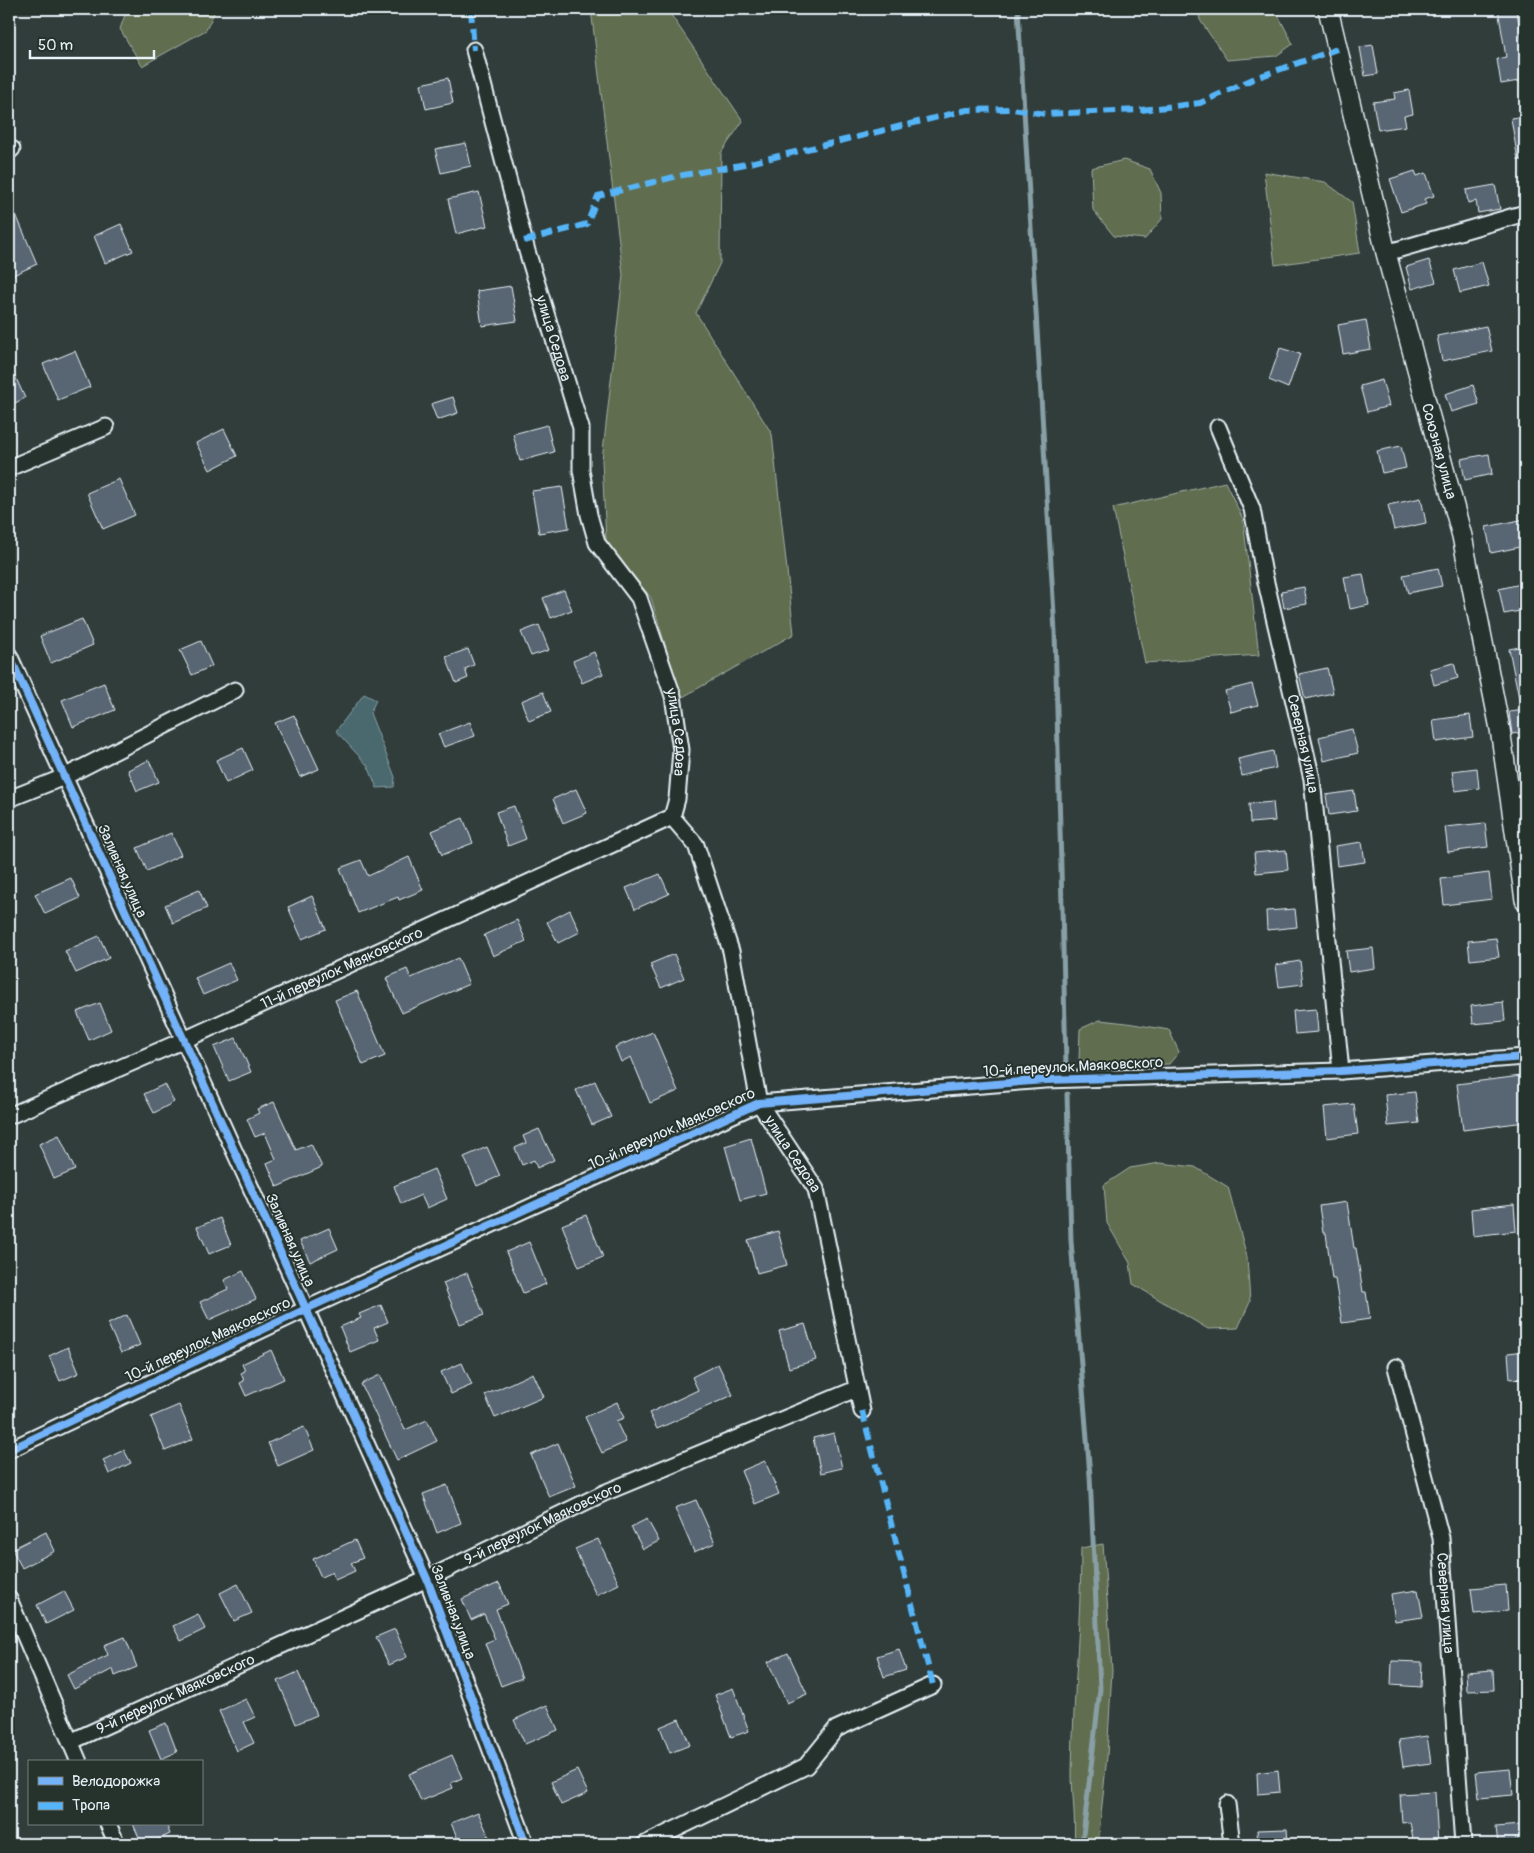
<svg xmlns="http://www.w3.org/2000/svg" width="1534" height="1853" viewBox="0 0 1534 1853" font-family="Pangolin,sans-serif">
	<rect width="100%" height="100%" fill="#303d3b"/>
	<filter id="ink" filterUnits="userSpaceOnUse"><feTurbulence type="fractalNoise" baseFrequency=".02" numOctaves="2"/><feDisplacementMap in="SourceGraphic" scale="10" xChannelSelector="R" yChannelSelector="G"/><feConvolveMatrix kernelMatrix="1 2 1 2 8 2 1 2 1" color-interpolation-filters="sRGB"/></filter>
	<g filter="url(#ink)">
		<!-- green -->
		<path fill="#616d4f" stroke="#a4afa4" d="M 127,9 L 216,9 L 206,30 L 142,66 L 120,29 Z
			M 591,9 L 667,9 L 743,121 L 721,153 L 720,263 L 696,313 L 772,434 L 794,634 L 681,698 L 651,598 L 606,541 L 602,460 L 623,275 Z
			M 1198,9 L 1265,9 L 1277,13 L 1293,44 L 1276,56 L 1227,60 L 1200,20 Z
			M 1124,160 L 1150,169 L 1161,193 L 1162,219 L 1145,239 L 1114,236 L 1093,210 L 1091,168 Z
			M 1264,172 L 1325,182 L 1352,202 L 1360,253 L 1275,265 Z
			M 1225,482 L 1243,519 L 1259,655 L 1145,663 L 1113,508 Z
			M 1100,1020 L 1127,1023 L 1169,1030 L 1179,1052 L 1169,1064 L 1100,1065 L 1079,1060 L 1080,1029 Z
			M 1160,1163 L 1195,1167 L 1228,1187 L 1247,1257 L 1250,1302 L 1238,1328 L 1208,1329 L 1133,1284 L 1130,1263 L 1107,1223 L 1104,1185 L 1130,1168 Z
			M 1103,1544 L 1112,1670 L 1107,1756 L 1098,1844 L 1074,1844 C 1076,1820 1072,1796 1072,1772 C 1073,1697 1081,1623 1081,1548 Z"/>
		<!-- water -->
		<path fill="#48696e" stroke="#889fa5" d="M 364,694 L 376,700 L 370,713 L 395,777 L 394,787 L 377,788 L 368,766 L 336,731 Z"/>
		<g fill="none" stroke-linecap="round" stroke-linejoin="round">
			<!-- stream -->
			<path stroke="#889fa5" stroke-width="5" d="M 1018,9 L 1055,632 L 1066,1064
				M 1067,1094 L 1071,1241 L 1090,1476 L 1100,1689 L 1082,1844"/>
		</g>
		<!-- building -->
		<path fill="#596572" stroke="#e8f1f8" d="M 1498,9 L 1516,9 L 1525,51 L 1525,80 L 1501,84 L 1497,59 L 1506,57 Z
			M 1373,45 L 1378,74 L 1365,76 L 1360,47 Z
			M 448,78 L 453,103 L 426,109 L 421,84 Z
			M 1409,90 L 1413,114 L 1404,116 L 1406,126 L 1378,130 L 1373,102 L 1395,99 L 1394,93 Z
			M 1525,116 L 1525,160 L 1518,160 L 1511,118 Z
			M 466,143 L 471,166 L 441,173 L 435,149 Z
			M 1415,171 L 1417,176 L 1426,173 L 1434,196 L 1424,199 L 1426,204 L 1401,212 L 1390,179 Z
			M 1495,185 L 1500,209 L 1478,213 L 1476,201 L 1468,203 L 1466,190 Z
			M 479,192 L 487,226 L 456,234 L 448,199 Z
			M 9,198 L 37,264 L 9,277 Z
			M 121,224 L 133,251 L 105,263 L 94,236 Z
			M 1429,260 L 1436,282 L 1412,289 L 1406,267 Z
			M 1482,262 L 1489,286 L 1460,293 L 1454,270 Z
			M 511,286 L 517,321 L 482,326 L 477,291 Z
			M 1366,320 L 1371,349 L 1343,354 L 1338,325 Z
			M 1486,326 L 1492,351 L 1442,361 L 1437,336 Z
			M 1280,348 L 1300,354 L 1288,388 L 1269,380 Z
			M 75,351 L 90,387 L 58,400 L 43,364 Z
			M 9,363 L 25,398 L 9,406 Z
			M 1382,380 L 1389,406 L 1367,412 L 1360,386 Z
			M 1473,385 L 1479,404 L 1451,412 L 1445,394 Z
			M 453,397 L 458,413 L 437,420 L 431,404 Z
			M 547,425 L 554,452 L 520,461 L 513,434 Z
			M 224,429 L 237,456 L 210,470 L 196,443 Z
			M 1401,446 L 1406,468 L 1382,473 L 1377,451 Z
			M 1489,454 L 1492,474 L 1465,480 L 1461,459 Z
			M 119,479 L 135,515 L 103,529 L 87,493 Z
			M 562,487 L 569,528 L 539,533 L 532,491 Z
			M 1421,498 L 1426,523 L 1394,530 L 1388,505 Z
			M 1525,519 L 1525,546 L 1491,553 L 1486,527 Z
			M 1438,568 L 1442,586 L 1408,593 L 1403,575 Z
			M 1363,574 L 1369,605 L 1350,609 L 1344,577 Z
			M 1525,583 L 1525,610 L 1504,614 L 1499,589 Z
			M 1304,587 L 1307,604 L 1284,608 L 1281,591 Z
			M 564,590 L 572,610 L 551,618 L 543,598 Z
			M 82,619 L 93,645 L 51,663 L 40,636 Z
			M 539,625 L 549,650 L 531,656 L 521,632 Z
			M 201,641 L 212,666 L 192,675 L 180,650 Z
			M 1525,646 L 1525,698 L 1519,698 L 1509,649 Z
			M 468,649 L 474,665 L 465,669 L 468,678 L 456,683 L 446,657 Z
			M 594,652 L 603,674 L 582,683 L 573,661 Z
			M 1454,663 L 1458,678 L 1434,685 L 1430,669 Z
			M 1327,668 L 1333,693 L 1305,699 L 1299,674 Z
			M 104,683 L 115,710 L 73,727 L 62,700 Z
			M 1252,684 L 1258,705 L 1231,712 L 1225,691 Z
			M 543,692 L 551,712 L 529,721 L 521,701 Z
			M 1525,710 L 1525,732 L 1512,734 L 1509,712 Z
			M 294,715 L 319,769 L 300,777 L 275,723 Z
			M 1470,715 L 1473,737 L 1436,742 L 1433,720 Z
			M 470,722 L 475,736 L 444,747 L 438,734 Z
			M 1352,729 L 1358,753 L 1324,761 L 1319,737 Z
			M 243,748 L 253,770 L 226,783 L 216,760 Z
			M 1273,751 L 1276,768 L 1242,776 L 1238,759 Z
			M 149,760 L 159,782 L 137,791 L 128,770 Z
			M 1477,768 L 1479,788 L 1455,791 L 1452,771 Z
			M 576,789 L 587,813 L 563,823 L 553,799 Z
			M 1354,791 L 1357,811 L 1329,815 L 1326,795 Z
			M 1273,802 L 1275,821 L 1250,823 L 1249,804 Z
			M 514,806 L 526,839 L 508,846 L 496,812 Z
			M 463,818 L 473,843 L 442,855 L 432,831 Z
			M 1485,823 L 1488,847 L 1448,852 L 1445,827 Z
			M 171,833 L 181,855 L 147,871 L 137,848 Z
			M 1362,842 L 1365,862 L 1337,866 L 1335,846 Z
			M 1286,850 L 1288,870 L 1256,873 L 1254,853 Z
			M 409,857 L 423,890 L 399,900 L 398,897 L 358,913 L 340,868 L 361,860 L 368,876 Z
			M 1489,873 L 1492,899 L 1444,905 L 1441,879 Z
			M 660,874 L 669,894 L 635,909 L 626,888 Z
			M 71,878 L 80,898 L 45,914 L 35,894 Z
			M 199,890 L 207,908 L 173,923 L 165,905 Z
			M 312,896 L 326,929 L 302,939 L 288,907 Z
			M 1295,909 L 1297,927 L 1267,930 L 1266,911 Z
			M 570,910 L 580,932 L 558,943 L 547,922 Z
			M 517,920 L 526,941 L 493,956 L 484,935 Z
			M 99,936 L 109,958 L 76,973 L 65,951 Z
			M 1496,938 L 1499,957 L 1470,960 L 1468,941 Z
			M 1373,948 L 1375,968 L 1349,972 L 1346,951 Z
			M 674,954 L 684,978 L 661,988 L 650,964 Z
			M 458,958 L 469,984 L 402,1013 L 386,978 L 407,969 L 411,978 Z
			M 1300,961 L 1303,984 L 1279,987 L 1276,965 Z
			M 229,963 L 237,980 L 203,995 L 195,978 Z
			M 357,991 L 385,1056 L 363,1065 L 335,1000 Z
			M 1503,1002 L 1505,1021 L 1473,1024 L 1471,1006 Z
			M 100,1003 L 111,1030 L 89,1040 L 77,1012 Z
			M 1316,1009 L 1318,1032 L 1295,1034 L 1293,1011 Z
			M 653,1032 L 678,1091 L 650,1103 L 631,1057 L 621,1062 L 615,1047 Z
			M 236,1038 L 251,1072 L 229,1081 L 214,1047 Z
			M 1521,1076 L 1525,1122 L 1463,1130 L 1457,1084 Z
			M 595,1081 L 611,1117 L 592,1125 L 576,1090 Z
			M 165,1084 L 174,1102 L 154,1113 L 144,1094 Z
			M 1415,1092 L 1419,1123 L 1388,1126 L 1385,1095 Z
			M 274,1102 L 296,1150 L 311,1144 L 322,1167 L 277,1187 L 267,1163 L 276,1159 L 265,1133 L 255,1137 L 247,1119 L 259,1113 L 257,1109 Z
			M 1354,1104 L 1358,1134 L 1327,1138 L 1324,1107 Z
			M 539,1129 L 554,1160 L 537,1168 L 534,1160 L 522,1165 L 515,1148 L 526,1143 L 523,1136 Z
			M 59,1135 L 75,1170 L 54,1179 L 39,1144 Z
			M 751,1138 L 766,1193 L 740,1200 L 725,1146 Z
			M 487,1147 L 500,1176 L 477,1186 L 464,1157 Z
			M 434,1169 L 447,1199 L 427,1208 L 421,1195 L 401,1204 L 394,1186 Z
			M 1347,1202 L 1354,1248 L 1356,1248 L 1363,1292 L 1366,1292 L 1370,1319 L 1342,1323 L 1335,1279 L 1332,1279 L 1326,1233 L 1323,1233 L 1319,1206 Z
			M 1514,1204 L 1516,1231 L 1473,1236 L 1471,1209 Z
			M 586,1215 L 603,1257 L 579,1267 L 562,1225 Z
			M 220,1218 L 231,1245 L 209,1254 L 197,1227 Z
			M 329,1228 L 338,1249 L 310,1262 L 300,1241 Z
			M 778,1231 L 787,1265 L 757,1273 L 748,1240 Z
			M 529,1242 L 546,1284 L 523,1293 L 506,1252 Z
			M 243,1271 L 256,1299 L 209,1320 L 200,1302 L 228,1289 L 224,1280 Z
			M 467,1273 L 484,1315 L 460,1324 L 443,1283 Z
			M 381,1305 L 388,1322 L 374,1328 L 379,1340 L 350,1352 L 340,1327 L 361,1318 L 359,1314 Z
			M 127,1315 L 140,1345 L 121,1353 L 108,1324 Z
			M 805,1324 L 816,1360 L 789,1368 L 779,1331 Z
			M 68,1347 L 79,1373 L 60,1381 L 49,1356 Z
			M 271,1350 L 284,1379 L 246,1396 L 240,1383 L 244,1381 L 241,1373 L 245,1371 L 242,1364 Z
			M 1525,1351 L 1525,1378 L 1510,1379 L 1508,1353 Z
			M 462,1363 L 472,1385 L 451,1394 L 441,1372 Z
			M 718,1364 L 733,1395 L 657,1429 L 649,1413 L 698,1390 L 692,1377 Z
			M 533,1373 L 544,1397 L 495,1418 L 485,1395 Z
			M 380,1375 L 405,1430 L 427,1420 L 437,1441 L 397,1460 L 361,1384 Z
			M 617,1402 L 624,1418 L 616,1421 L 626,1442 L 602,1453 L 585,1417 Z
			M 179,1405 L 193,1439 L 165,1451 L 151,1417 Z
			M 304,1427 L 314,1450 L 278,1466 L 268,1443 Z
			M 834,1433 L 842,1468 L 821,1473 L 813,1438 Z
			M 558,1443 L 576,1486 L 549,1497 L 531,1455 Z
			M 124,1450 L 131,1463 L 109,1474 L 103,1460 Z
			M 765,1461 L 779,1494 L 755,1504 L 741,1471 Z
			M 447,1485 L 461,1523 L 437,1533 L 423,1494 Z
			M 696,1500 L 715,1543 L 694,1552 L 675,1508 Z
			M 647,1519 L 659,1541 L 643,1549 L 631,1527 Z
			M 46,1532 L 55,1551 L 22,1568 L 12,1549 Z
			M 598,1539 L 619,1584 L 596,1595 L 575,1549 Z
			M 355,1540 L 363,1558 L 351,1563 L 355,1571 L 335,1580 L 332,1572 L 321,1577 L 313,1559 Z
			M 499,1583 L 508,1604 L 496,1609 L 522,1678 L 501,1686 L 485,1643 L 495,1639 L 484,1614 L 471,1620 L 462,1599 Z
			M 238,1584 L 252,1613 L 234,1621 L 220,1593 Z
			M 1506,1585 L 1508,1611 L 1474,1614 L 1471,1588 Z
			M 1418,1590 L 1423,1617 L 1395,1621 L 1391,1594 Z
			M 64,1591 L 74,1610 L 46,1624 L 37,1605 Z
			M 198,1614 L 205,1629 L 181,1641 L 173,1626 Z
			M 395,1629 L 407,1657 L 389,1665 L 376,1637 Z
			M 125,1637 L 137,1667 L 115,1676 L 113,1669 L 74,1689 L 67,1675 L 108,1655 L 104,1645 Z
			M 899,1649 L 906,1670 L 884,1677 L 877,1656 Z
			M 788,1653 L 807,1694 L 787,1703 L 768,1662 Z
			M 1392,1661 L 1422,1662 L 1421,1687 L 1391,1685 Z
			M 1493,1670 L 1494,1690 L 1467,1691 L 1466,1672 Z
			M 298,1672 L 317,1715 L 296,1724 L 278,1681 Z
			M 733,1688 L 749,1731 L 731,1737 L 715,1695 Z
			M 246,1699 L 255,1717 L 244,1722 L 254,1743 L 237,1751 L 219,1711 Z
			M 547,1705 L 558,1730 L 525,1744 L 514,1720 Z
			M 679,1719 L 690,1745 L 670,1753 L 660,1727 Z
			M 166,1723 L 177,1752 L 161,1759 L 149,1730 Z
			M 1427,1736 L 1431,1763 L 1403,1767 L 1399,1740 Z
			M 452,1755 L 462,1778 L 451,1783 L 453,1788 L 421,1801 L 409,1774 Z
			M 1510,1769 L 1513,1795 L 1479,1798 L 1476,1772 Z
			M 577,1770 L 588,1793 L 561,1805 L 551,1782 Z
			M 1278,1770 L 1280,1792 L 1258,1794 L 1257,1773 Z
			M 1435,1792 L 1438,1844 L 1414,1844 L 1410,1822 L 1402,1823 L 1400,1794 Z
			M 478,1812 L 489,1837 L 470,1844 L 460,1844 L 451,1823 Z
			M 133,1824 L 166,1824 L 170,1834 L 148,1844 L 142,1844 Z
			M 1521,1825 L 1522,1844 L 1498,1844 L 1496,1827 Z
			M 1287,1829 L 1288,1844 L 1258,1844 L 1257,1830 Z"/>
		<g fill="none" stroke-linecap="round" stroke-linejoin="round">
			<defs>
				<g id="minor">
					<path id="s1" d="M 474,50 L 527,251 L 581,428 L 581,470 L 589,515 L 597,543 L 639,598 L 673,696 L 681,750 L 677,799 L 672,817"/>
					<path d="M 9,151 L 12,149"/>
					<path d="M 1386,253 L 1525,213"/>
					<path id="s2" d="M 1218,427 L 1252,509 L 1264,574 L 1312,779 L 1341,1071"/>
					<path d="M 9,468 L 106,427"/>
					<path d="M 9,655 L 306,1309 L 427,1579 L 526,1844"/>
					<path d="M 9,799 L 64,777 L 235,690"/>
					<path id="s3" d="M 672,817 L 696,845 L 731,951 L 759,1103 L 816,1189 L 862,1411"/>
					<path id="s4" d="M 9,1116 L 184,1040 L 672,817"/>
					<path id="s5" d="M 1396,1367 L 1441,1538 L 1463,1844"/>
					<path d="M 9,1450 L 306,1309 L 759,1103 L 1045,1080 L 1341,1071 L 1525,1057"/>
					<path d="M 9,1599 L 79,1762"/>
					<path id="s6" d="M 70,1742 L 427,1579 L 604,1493 L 856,1389"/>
					<path d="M 1227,1804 L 1232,1844"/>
					<path d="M 108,1824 L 117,1844"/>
					<path d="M 645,1844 L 806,1766 L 836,1729 L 933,1685"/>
				</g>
				<g id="tertiary">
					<path id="s7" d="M 1328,9 L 1386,253 L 1462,536 L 1500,729 L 1525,900"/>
				</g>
			</defs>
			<!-- minor casing -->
			<use href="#minor" stroke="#e8f1f8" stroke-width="19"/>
			<!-- tertiary casing -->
			<use href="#tertiary" stroke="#e8f1f8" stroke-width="22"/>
			<!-- minor -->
			<use href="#minor" stroke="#26332d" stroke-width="15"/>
			<!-- tertiary -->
			<use href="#tertiary" stroke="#26332d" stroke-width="19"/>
			<!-- quiet -->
			<path stroke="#56b5f8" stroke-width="6" stroke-dasharray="12 6" stroke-linecap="butt" d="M 471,9 L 474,50
				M 524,241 L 587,224 L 598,196 L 678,176 L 746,164 L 967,110 L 1012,109 L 1046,114 L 1141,110 L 1200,103 L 1253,79 L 1337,49
				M 862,1411 L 933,1685"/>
			<defs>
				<path id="cycleway" d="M 9,655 L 306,1309 L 427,1579 L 526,1844
					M 9,1450 L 306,1309 L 759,1103 L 1045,1080 L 1341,1071 L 1525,1057"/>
			</defs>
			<!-- cycleway casing -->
			<use href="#cycleway" stroke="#26332d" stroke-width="11"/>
			<!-- cycleway -->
			<use href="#cycleway" stroke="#73b2f8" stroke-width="8"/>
		</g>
	</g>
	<g text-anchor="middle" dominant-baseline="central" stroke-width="4" stroke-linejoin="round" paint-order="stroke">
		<!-- street labels -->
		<g font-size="15" fill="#e8f1f8" stroke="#26332d">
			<text stroke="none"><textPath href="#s1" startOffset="299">улица Седова</textPath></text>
			<text stroke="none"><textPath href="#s7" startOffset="456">Союзная улица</textPath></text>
			<text stroke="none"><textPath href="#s1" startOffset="719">улица Седова</textPath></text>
			<text stroke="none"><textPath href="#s2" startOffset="329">Северная улица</textPath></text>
			<text transform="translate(122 871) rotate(66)">Заливная улица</text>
			<text stroke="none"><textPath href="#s4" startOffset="364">11-й переулок Маяковского</textPath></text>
			<text transform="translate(1073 1067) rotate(-3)">10-й переулок Маяковского</text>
			<text transform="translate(672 1129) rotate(-24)">10-й переулок Маяковского</text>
			<text stroke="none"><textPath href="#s3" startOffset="364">улица Седова</textPath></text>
			<text transform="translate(290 1240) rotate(66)">Заливная улица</text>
			<text transform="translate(208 1340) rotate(-25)">10-й переулок Маяковского</text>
			<text stroke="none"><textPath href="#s6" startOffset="521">9-й переулок Маяковского</textPath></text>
			<text stroke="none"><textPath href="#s5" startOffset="242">Северная улица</textPath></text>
			<text transform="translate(453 1612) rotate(69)">Заливная улица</text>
			<text stroke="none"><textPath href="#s6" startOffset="116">9-й переулок Маяковского</textPath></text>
		</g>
	</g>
	<!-- margin -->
	<rect width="1534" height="1853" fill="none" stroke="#26332d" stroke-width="30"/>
	<rect x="15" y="15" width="1504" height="1823" fill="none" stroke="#e8f1f8" stroke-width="2" filter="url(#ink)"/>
	<!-- legend -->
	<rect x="28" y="1760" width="175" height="65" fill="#26332d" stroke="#747f7e"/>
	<rect x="38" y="1777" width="25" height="8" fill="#73b2f8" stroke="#747f7e"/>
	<text x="72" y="1786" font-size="15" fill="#e8f1f8">Велодорожка</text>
	<rect x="38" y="1802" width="25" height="8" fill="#56b5f8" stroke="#747f7e"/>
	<text x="72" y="1810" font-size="15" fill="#e8f1f8">Тропа</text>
	<!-- scale -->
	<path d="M30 50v8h124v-8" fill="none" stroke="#e8f1f8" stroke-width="2.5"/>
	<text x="38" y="50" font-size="15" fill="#e8f1f8" stroke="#26332d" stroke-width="4" paint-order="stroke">50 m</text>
</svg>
